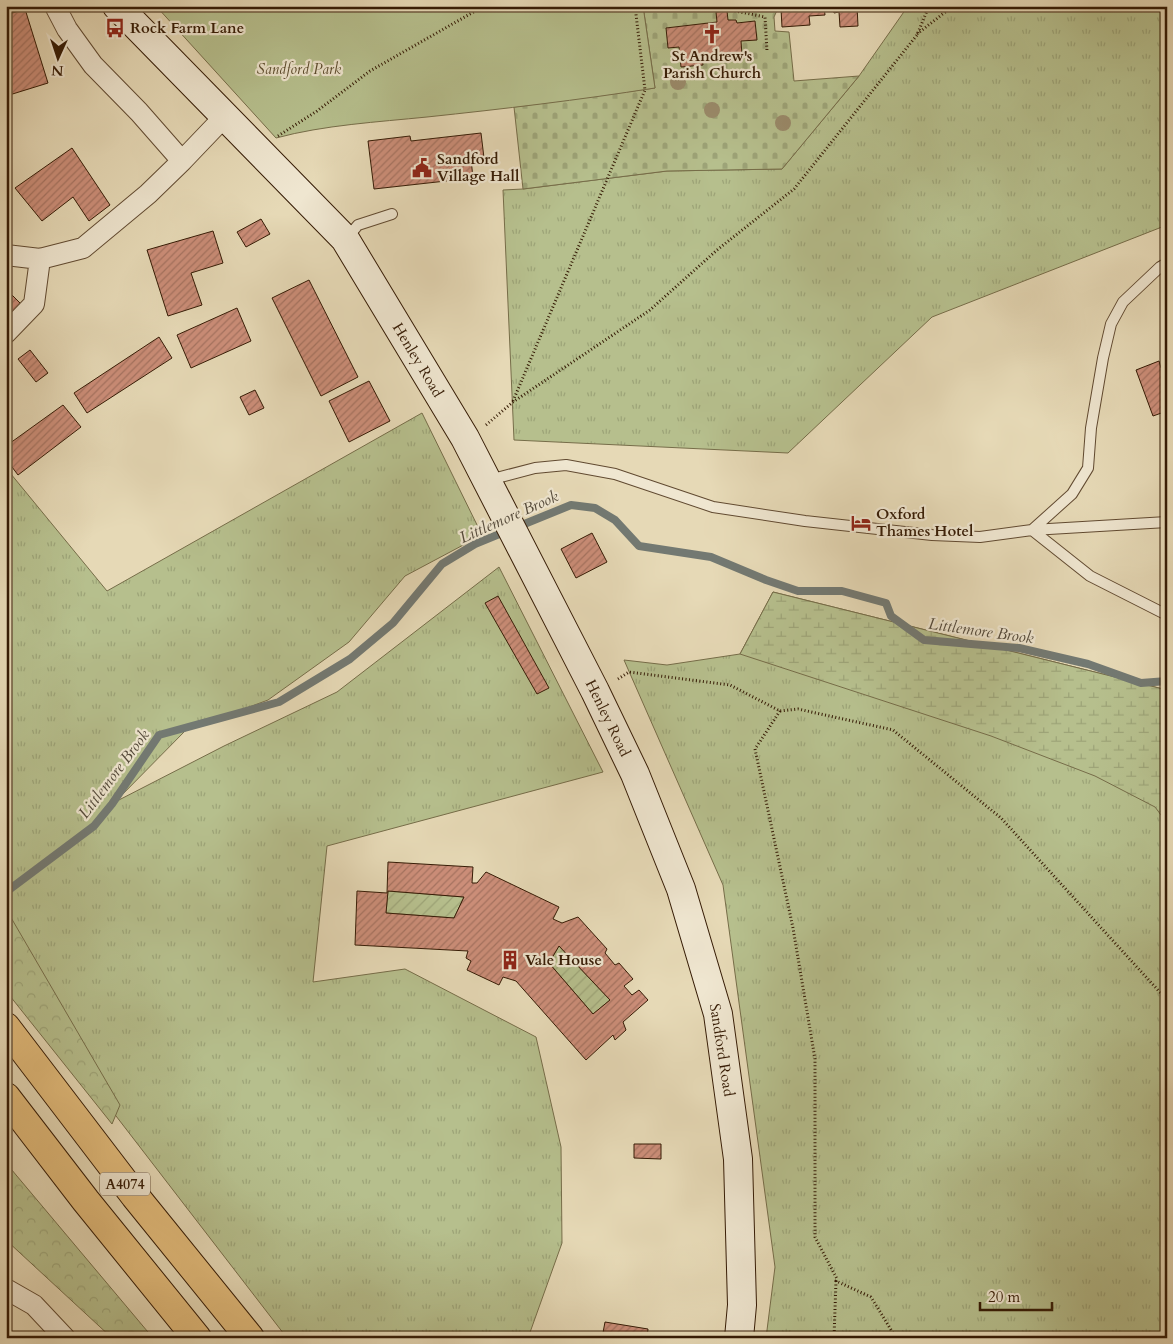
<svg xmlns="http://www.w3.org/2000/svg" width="1173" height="1344" viewBox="0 0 1173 1344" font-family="Cardo,serif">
	<defs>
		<pattern id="grass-tufts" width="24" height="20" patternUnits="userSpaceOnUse" patternTransform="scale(1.25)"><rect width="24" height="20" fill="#b6bf8d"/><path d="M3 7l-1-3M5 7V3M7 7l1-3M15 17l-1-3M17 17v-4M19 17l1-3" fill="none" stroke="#9da478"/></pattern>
		<pattern id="forest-crowns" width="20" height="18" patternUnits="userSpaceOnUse" patternTransform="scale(1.25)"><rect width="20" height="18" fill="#b6bf8d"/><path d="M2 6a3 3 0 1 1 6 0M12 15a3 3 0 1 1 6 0" fill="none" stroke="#9da478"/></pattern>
		<pattern id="wetland-marsh" width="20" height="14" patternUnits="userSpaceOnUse" patternTransform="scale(1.25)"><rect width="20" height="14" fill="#b6bf8d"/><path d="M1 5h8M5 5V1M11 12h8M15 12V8" fill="none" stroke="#9da478"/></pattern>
		<pattern id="cemetery-stones" width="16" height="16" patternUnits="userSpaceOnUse" patternTransform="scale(1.25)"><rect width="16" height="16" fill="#b6bf8d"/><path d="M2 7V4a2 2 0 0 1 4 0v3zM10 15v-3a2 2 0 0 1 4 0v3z" fill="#9da478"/></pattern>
		<pattern id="garden-furrows" width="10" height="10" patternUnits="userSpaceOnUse" patternTransform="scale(1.25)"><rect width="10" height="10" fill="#b6bf8d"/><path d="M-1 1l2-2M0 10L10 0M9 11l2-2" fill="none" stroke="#9da478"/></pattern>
		<pattern id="building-hatch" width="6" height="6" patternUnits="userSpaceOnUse" patternTransform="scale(1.25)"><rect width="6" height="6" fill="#cc8e79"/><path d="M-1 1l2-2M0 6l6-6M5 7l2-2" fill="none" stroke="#a67361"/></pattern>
	</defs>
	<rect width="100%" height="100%" fill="#e6d9b6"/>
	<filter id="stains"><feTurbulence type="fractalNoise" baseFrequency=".004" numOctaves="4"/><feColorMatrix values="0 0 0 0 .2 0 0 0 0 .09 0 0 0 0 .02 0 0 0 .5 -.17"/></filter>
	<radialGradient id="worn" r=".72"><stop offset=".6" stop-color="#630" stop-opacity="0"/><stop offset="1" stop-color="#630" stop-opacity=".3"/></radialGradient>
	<!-- grass -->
	<path fill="url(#grass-tufts)" stroke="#766d49" d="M 908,6 L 1167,6 L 1167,225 L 932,317 L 788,453 L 514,440 L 503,190 L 523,189 L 667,171 L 782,169 L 859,76 Z
		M 422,413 L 482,535 L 405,576 L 349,642 L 268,700 L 185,731 L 115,802 L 224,746 L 337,692 L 499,567 L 603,772 L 327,846 L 313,982 L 405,969 L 536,1037 L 561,1147 L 562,1243 L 528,1338 L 287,1338 L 106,1103 L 6,959 L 6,468 L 107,591 Z
		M 773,592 L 1167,690 L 1167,1338 L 766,1338 L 775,1267 L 723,885 L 624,660 L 667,665 L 740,654 Z"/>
	<!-- forest -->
	<path fill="url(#forest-crowns)" stroke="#766d49" d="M 6,909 L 120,1105 L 112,1124 L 6,991 Z
		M 6,1163 L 153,1338 L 112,1338 L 6,1240 Z"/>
	<!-- wetland -->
	<path fill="url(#wetland-marsh)" stroke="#766d49" d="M 773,592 L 1167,690 L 1167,823 L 1155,807 L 1095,776 L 991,736 L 740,654 Z"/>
	<!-- cemetery -->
	<path fill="url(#cemetery-stones)" stroke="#766d49" d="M 643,6 L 779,6 L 774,17 L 775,31 L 789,32 L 794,81 L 859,76 L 782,169 L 667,171 L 523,189 L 514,107 L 655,88 Z"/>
	<!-- park -->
	<path fill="#b6bf8d" stroke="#766d49" d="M 156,6 L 643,6 L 655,88 C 579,100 503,109 427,117 C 378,122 324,125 276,138 Z"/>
	<!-- garden -->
	<path fill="url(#garden-furrows)" stroke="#766d49" d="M 388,891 L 464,897 L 454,918 L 386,913 Z
		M 559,946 L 610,1000 L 593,1014 L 549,963 Z"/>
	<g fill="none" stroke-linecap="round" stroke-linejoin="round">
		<!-- stream -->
		<path stroke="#737972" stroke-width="8" d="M 6,892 L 94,826 L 112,804 L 159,735 L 279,702 L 350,659 L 393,623 L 442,564 L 475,544 L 571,505 L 595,508 L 615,520 L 639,546 L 711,557 L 766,580 L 798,591 L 842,591 L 886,603 L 891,616 L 924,640 L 1019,648 L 1088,664 L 1141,683 L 1167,681"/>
	</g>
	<!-- building -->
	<path fill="url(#building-hatch)" stroke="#351b05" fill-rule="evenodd" d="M 796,6 L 824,6 L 825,15 L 809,16 L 810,25 L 782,27 L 781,9 L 797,8 Z
		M 833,6 L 857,6 L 858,26 L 840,27 L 839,12 L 834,13 Z
		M 25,9 L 48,83 L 6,96 L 6,15 Z
		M 727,11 L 728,20 L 736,20 L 737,23 L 755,21 L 757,40 L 741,41 L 742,55 L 702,58 L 703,65 L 681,67 L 679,47 L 668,48 L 666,28 L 717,22 L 716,12 Z
		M 481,133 L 484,158 L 471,159 L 473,178 L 374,189 L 368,141 L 410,136 L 411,141 Z
		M 72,148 L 110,205 L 89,221 L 73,197 L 42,221 L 15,188 Z
		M 261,219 L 270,234 L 246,247 L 237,232 Z
		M 213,231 L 223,263 L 191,273 L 202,305 L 168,316 L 147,250 Z
		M 309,280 L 358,377 L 321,396 L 272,298 Z
		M 6,289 L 23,306 L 6,323 Z
		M 237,308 L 251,341 L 191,368 L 177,335 Z
		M 159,337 L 172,358 L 87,413 L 74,393 Z
		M 30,350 L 48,373 L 36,382 L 18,359 Z
		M 1159,361 L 1161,368 L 1167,366 L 1167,411 L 1153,416 L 1136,370 Z
		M 369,381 L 390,421 L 349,442 L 329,401 Z
		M 255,390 L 264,408 L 249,415 L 240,397 Z
		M 63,405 L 81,427 L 18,475 L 6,459 L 6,446 Z
		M 592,533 L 607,562 L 576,578 L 561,549 Z
		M 498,596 L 549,688 L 537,694 L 485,603 Z
		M 388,862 L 473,867 L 472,883 L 477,883 L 486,872 L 559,907 L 553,919 L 562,923 L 578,917 L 607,949 L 605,953 L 615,965 L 619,963 L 633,979 L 624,986 L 632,995 L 639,990 L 648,1000 L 623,1022 L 626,1030 L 615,1040 L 613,1035 L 586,1060 L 516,981 L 503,977 L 499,985 L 467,970 L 471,961 L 466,958 L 468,951 L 355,945 L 357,891 L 387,893 ZM 388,891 L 464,897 L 454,918 L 386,913 ZM 559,946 L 610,1000 L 593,1014 L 549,963 Z
		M 634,1144 L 661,1144 L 661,1159 L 634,1158 Z
		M 605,1322 L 648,1329 L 647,1338 L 602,1338 Z"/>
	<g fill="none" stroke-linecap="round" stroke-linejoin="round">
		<defs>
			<path id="lane" d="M 346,239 L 358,225 L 392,214
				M 489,480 L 535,468 L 566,465 L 615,474 L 713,507 L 805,521 L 932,535 L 980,537 L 1032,530 L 1167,522
				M 1032,530 L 1072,494 L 1088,468 L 1091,428 L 1103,358 L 1111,324 L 1123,302 L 1160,267 L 1167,263
				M 1032,530 L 1090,576 L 1167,615"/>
			<path id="street" d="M 55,6 L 67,29 L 93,65 L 139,112 L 182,161
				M 6,255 L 40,259 L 83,248 L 148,194 L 182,161 L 225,116
				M 6,333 L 34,304 L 40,259
				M 6,1289 L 34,1305 L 65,1338"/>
			<path id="secondary" d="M 117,6 L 345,239 L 465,438 L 595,691 L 635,774 L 681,889 L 718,1014 L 738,1159 L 742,1305 L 739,1338"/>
			<path id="primary" d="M 6,1027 L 135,1196 L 250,1338
				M 6,1097 L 86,1201 L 197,1338"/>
		</defs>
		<!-- lane casing -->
		<use href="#lane" stroke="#614a31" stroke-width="12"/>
		<!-- street casing -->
		<use href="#street" stroke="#614a31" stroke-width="22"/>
		<!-- secondary casing -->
		<use href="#secondary" stroke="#351b05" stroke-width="30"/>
		<!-- primary casing -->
		<use href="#primary" stroke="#351b05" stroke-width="30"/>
		<!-- path -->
		<path stroke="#351b05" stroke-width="3" stroke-dasharray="1 2.5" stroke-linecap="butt" d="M 721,8 L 765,17 L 767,51
			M 917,34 L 953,6
			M 278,136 L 317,111 L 370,71 L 484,6
			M 513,401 L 645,90 L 635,6
			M 486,425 L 513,402 L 650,310 L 717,250 L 794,189 L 917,35 L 929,6
			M 618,679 L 629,672 L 730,685 L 780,711 L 798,709 L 893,730 L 1001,818 L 1167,1000
			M 780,711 L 755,749 L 793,928 L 815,1059 L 815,1237 L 837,1279 L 836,1281 L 871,1297 L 896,1338
			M 834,1338 L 836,1281"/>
		<!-- lane -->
		<use href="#lane" stroke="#efe6d0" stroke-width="10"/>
		<!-- street -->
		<use href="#street" stroke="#efe6d0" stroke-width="20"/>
		<!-- secondary -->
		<use href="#secondary" stroke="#efe6d0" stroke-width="28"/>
		<!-- primary -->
		<use href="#primary" stroke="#e3bc7b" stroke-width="28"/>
	</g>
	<!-- trees -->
	<g fill="#9a8b6b">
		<circle cx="678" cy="82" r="8"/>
		<circle cx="712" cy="110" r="8"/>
		<circle cx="783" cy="123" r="8"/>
	</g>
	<!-- icons -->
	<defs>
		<symbol id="bus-bare" viewBox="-9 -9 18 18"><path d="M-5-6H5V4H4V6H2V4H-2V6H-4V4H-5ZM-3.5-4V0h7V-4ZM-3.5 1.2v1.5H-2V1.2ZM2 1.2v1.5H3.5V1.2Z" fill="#8f2418" stroke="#efe6d0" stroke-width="2.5" paint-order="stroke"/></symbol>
		<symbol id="church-bare" viewBox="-9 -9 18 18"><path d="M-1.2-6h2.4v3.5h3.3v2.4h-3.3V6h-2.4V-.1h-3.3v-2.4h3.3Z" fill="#8f2418" stroke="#efe6d0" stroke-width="2.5" paint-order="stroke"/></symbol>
		<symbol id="civic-bare" viewBox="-9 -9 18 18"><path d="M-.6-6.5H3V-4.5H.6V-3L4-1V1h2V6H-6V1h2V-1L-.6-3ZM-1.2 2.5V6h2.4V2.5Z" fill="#8f2418" stroke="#efe6d0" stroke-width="2.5" paint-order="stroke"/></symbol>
		<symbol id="hotel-bare" viewBox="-9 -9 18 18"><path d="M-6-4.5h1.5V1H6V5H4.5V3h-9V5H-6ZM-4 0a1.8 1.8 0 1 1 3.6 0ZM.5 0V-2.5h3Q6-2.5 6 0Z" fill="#8f2418" stroke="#efe6d0" stroke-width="2.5" paint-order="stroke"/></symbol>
		<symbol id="building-bare" viewBox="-9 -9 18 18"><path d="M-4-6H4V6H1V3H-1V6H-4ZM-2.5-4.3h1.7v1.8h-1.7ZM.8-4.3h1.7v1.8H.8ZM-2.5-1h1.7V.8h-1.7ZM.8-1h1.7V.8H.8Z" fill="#8f2418" stroke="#efe6d0" stroke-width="2.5" paint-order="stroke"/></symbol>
	</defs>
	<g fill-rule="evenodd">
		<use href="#bus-bare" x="101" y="14" width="28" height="28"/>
		<use href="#church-bare" x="698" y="20" width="28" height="28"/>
		<use href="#civic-bare" x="408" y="154" width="28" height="28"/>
		<use href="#hotel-bare" x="847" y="509" width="28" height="28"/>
		<use href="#building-bare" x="496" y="946" width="28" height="28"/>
	</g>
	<g text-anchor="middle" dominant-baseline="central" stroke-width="4.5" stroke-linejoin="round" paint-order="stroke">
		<!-- shield labels -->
		<rect fill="#efe6d0" stroke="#6d5842" stroke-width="1" x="100" y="1172.5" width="50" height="23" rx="4"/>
		<g font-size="14" font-weight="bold" fill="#351b05">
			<text x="125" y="1184">A4074</text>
		</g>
		<!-- poi labels -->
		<g font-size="15" font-weight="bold" fill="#351b05" stroke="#efe6d0" text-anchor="start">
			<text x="130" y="28">Rock Farm Lane</text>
			<text x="712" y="56" text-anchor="middle">St Andrew's<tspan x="712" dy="17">Parish Church</tspan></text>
			<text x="437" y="159">Sandford<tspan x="437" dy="17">Village Hall</tspan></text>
			<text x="876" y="514">Oxford<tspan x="876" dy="17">Thames Hotel</tspan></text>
			<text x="525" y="960">Vale House</text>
		</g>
		<!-- park labels -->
		<g font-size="15" font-style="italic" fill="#5c4c2e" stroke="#efe6d0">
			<text x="299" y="69">Sandford Park</text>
		</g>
		<!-- street labels -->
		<g font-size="15" fill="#351b05" stroke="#efe6d0">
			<text transform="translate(418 360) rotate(59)">Henley Road</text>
			<text transform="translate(608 718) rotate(64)">Henley Road</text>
			<text transform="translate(722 1050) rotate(81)">Sandford Road</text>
		</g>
		<!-- water labels -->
		<g font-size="16" font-style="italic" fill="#544a3b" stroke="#efe6d0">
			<text transform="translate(509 517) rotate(-24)">Littlemore Brook</text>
			<text transform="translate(981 631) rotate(8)">Littlemore Brook</text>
			<text transform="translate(114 774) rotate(-53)">Littlemore Brook</text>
		</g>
	</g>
	<!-- margin -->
	<rect width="1173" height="1344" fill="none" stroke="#e6d9b6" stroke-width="25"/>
	<rect x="8" y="8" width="1158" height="1329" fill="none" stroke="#351b05" stroke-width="2.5"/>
	<rect x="12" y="12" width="1148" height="1319" fill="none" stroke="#351b05"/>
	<!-- north arrow -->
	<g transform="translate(58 58) rotate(183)" stroke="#efe6d0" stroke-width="4" paint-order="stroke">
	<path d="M0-4L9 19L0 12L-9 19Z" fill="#351b05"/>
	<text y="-8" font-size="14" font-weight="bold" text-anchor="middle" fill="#351b05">N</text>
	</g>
	<!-- scale -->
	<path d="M980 1302v8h72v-8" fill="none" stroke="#351b05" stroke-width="2.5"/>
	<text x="988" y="1302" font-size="15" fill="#351b05" stroke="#efe6d0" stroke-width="4" paint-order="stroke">20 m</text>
	<rect width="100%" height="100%" filter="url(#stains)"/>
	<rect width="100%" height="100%" fill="url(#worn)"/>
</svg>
